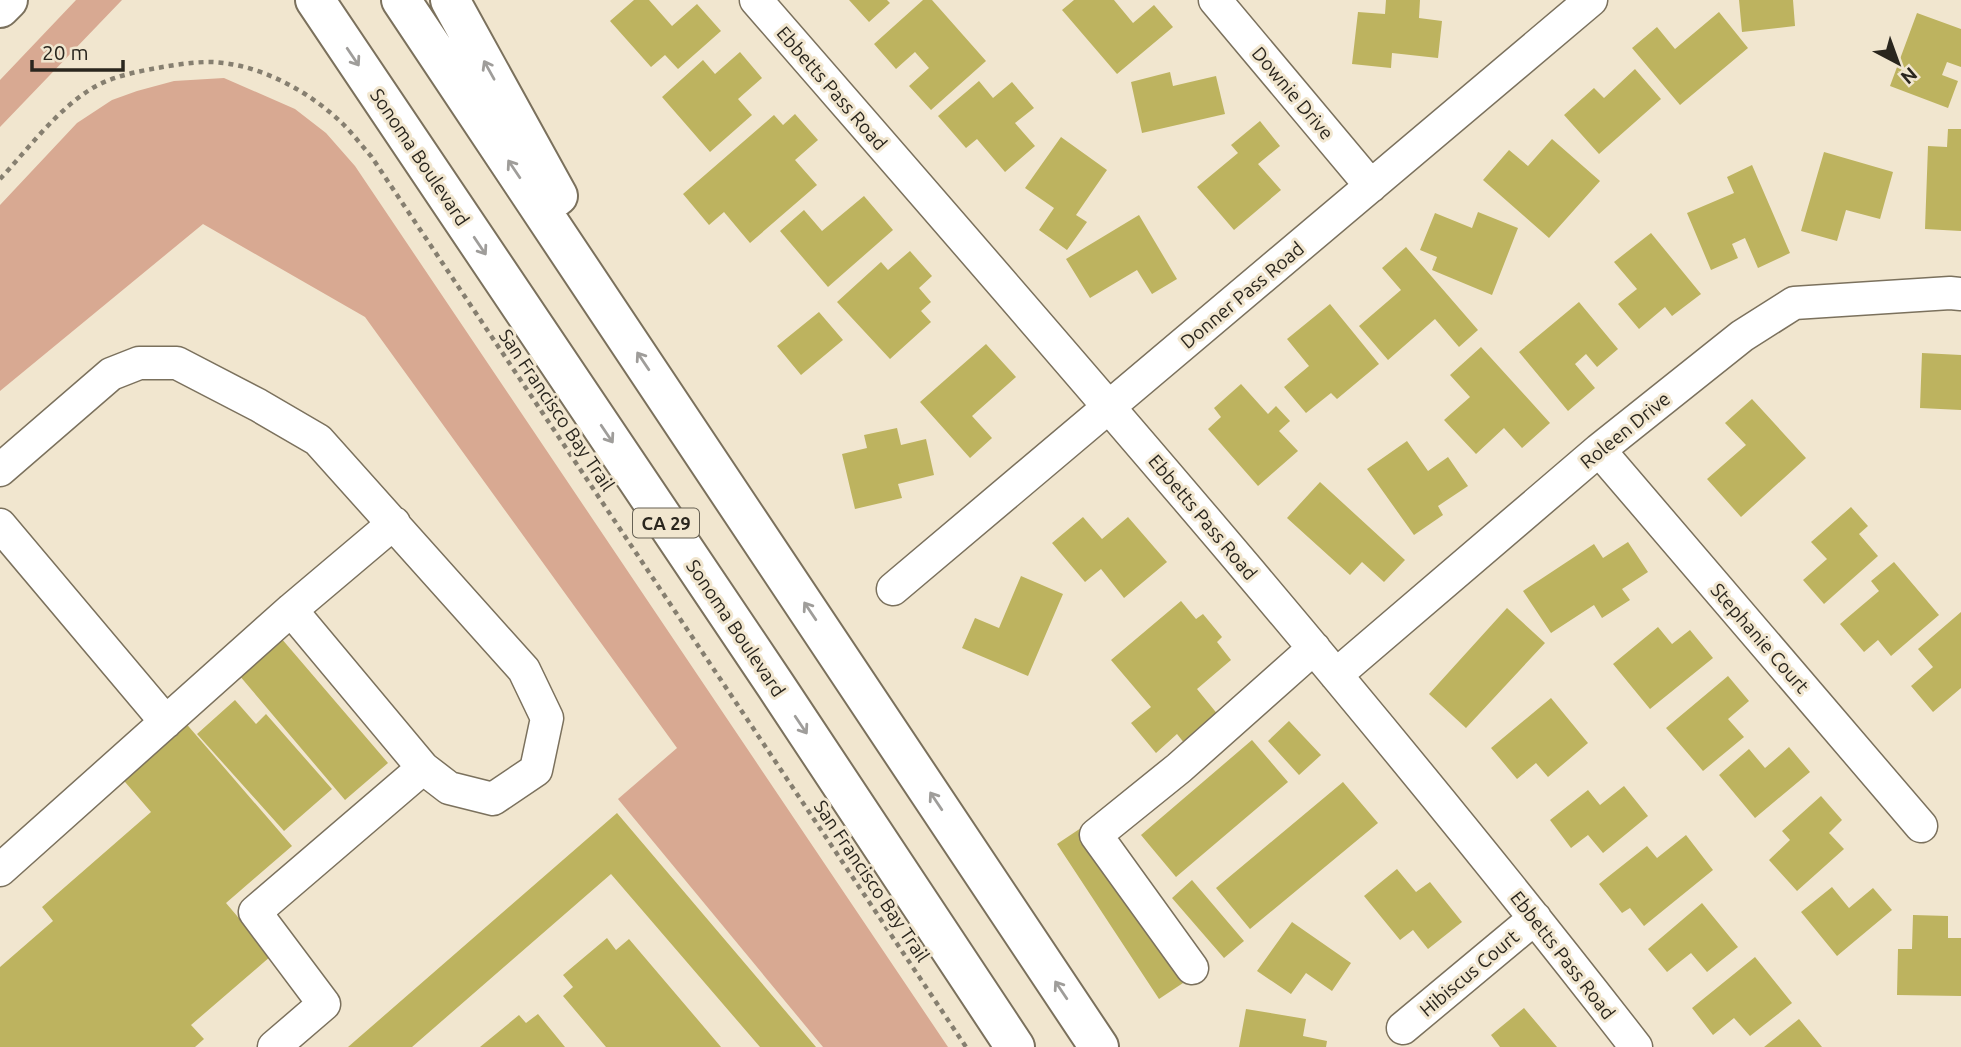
<svg xmlns="http://www.w3.org/2000/svg" width="1961" height="1047" viewBox="0 0 1961 1047" font-family="Ubuntu,sans-serif">
	<rect width="100%" height="100%" fill="#f1e6cf"/>
	<!-- green -->
	<path fill="#d8a992" d="M 76,0 L 122,0 L 0,127 L 0,80 Z
		M 224,78 L 295,109 L 326,133 L 355,166 L 948,1047 L 823,1047 L 618,799 L 677,748 L 365,317 L 203,224 L 0,391 L 0,205 L 77,123 L 112,100 L 137,91 L 174,81 Z"/>
	<!-- building -->
	<path fill="#bdb35f" d="M 634,0 L 649,0 L 672,26 L 697,4 L 721,31 L 678,69 L 665,55 L 651,67 L 610,21 Z
		M 849,0 L 887,0 L 890,3 L 869,22 Z
		M 923,0 L 932,0 L 986,61 L 931,110 L 909,86 L 929,68 L 915,52 L 896,69 L 874,44 Z
		M 1074,0 L 1114,0 L 1133,23 L 1154,5 L 1173,27 L 1117,74 L 1062,10 Z
		M 1386,0 L 1420,0 L 1419,18 L 1442,21 L 1438,58 L 1392,53 L 1391,68 L 1352,64 L 1358,12 L 1385,14 Z
		M 1739,0 L 1793,0 L 1795,26 L 1742,32 Z
		M 1719,12 L 1748,48 L 1680,105 L 1632,48 L 1657,27 L 1675,49 Z
		M 1917,13 L 1961,29 L 1961,67 L 1947,62 L 1942,75 L 1958,81 L 1948,108 L 1890,86 Z
		M 740,52 L 762,78 L 738,99 L 752,115 L 710,152 L 662,97 L 703,60 L 715,74 Z
		M 1635,69 L 1661,99 L 1599,154 L 1564,115 L 1594,88 L 1604,98 Z
		M 1170,72 L 1173,86 L 1216,76 L 1225,114 L 1142,133 L 1131,82 Z
		M 979,81 L 993,98 L 1012,82 L 1034,108 L 1015,123 L 1035,146 L 1005,172 L 977,139 L 966,148 L 938,116 Z
		M 795,114 L 818,140 L 795,160 L 817,185 L 750,243 L 724,212 L 709,225 L 683,194 L 774,115 L 783,125 Z
		M 1260,121 L 1280,146 L 1258,164 L 1281,190 L 1234,230 L 1197,187 L 1238,153 L 1231,145 Z
		M 1948,129 L 1961,129 L 1961,231 L 1925,229 L 1928,146 L 1947,147 Z
		M 1061,137 L 1107,170 L 1076,215 L 1087,222 L 1067,250 L 1039,230 L 1054,208 L 1025,188 Z
		M 1552,139 L 1600,181 L 1549,238 L 1483,180 L 1509,150 L 1528,166 Z
		M 1824,152 L 1893,172 L 1880,219 L 1846,210 L 1837,241 L 1801,231 Z
		M 1752,165 L 1790,253 L 1758,268 L 1745,238 L 1732,244 L 1738,258 L 1711,270 L 1687,213 L 1734,193 L 1727,177 Z
		M 864,196 L 893,230 L 828,287 L 780,231 L 804,210 L 822,231 Z
		M 1478,212 L 1518,228 L 1492,295 L 1432,270 L 1437,257 L 1420,250 L 1435,213 L 1472,228 Z
		M 1139,215 L 1177,279 L 1152,294 L 1137,270 L 1090,298 L 1066,259 Z
		M 1651,233 L 1701,294 L 1672,316 L 1665,307 L 1639,329 L 1618,304 L 1637,289 L 1614,262 Z
		M 1406,247 L 1478,330 L 1459,347 L 1435,319 L 1388,360 L 1359,326 L 1401,290 L 1382,268 Z
		M 910,251 L 932,276 L 919,288 L 931,302 L 921,311 L 931,322 L 890,359 L 837,302 L 881,262 L 888,270 Z
		M 1579,302 L 1618,349 L 1597,367 L 1586,354 L 1575,364 L 1595,388 L 1568,411 L 1519,352 Z
		M 1330,304 L 1379,364 L 1337,399 L 1331,393 L 1306,413 L 1284,387 L 1309,366 L 1287,339 Z
		M 819,312 L 843,340 L 801,375 L 777,346 Z
		M 986,344 L 1016,377 L 972,416 L 992,438 L 970,458 L 920,402 Z
		M 1481,347 L 1550,423 L 1522,448 L 1504,428 L 1476,454 L 1444,420 L 1470,397 L 1450,375 Z
		M 1922,353 L 1961,355 L 1961,410 L 1920,408 Z
		M 1241,384 L 1268,414 L 1276,406 L 1290,421 L 1279,431 L 1298,451 L 1258,486 L 1208,429 L 1221,417 L 1214,408 Z
		M 1752,399 L 1806,458 L 1741,517 L 1707,479 L 1746,445 L 1725,423 Z
		M 897,428 L 901,445 L 926,439 L 934,475 L 898,484 L 902,498 L 855,509 L 842,454 L 867,448 L 864,435 Z
		M 1407,441 L 1428,471 L 1448,457 L 1468,486 L 1438,506 L 1443,515 L 1414,535 L 1367,469 Z
		M 1320,482 L 1405,560 L 1384,582 L 1362,562 L 1350,575 L 1287,518 Z
		M 1851,507 L 1868,526 L 1859,534 L 1878,556 L 1824,604 L 1803,580 L 1827,559 L 1811,542 Z
		M 1083,517 L 1102,539 L 1128,517 L 1167,562 L 1124,598 L 1101,569 L 1085,582 L 1052,543 Z
		M 1628,542 L 1648,572 L 1622,589 L 1630,600 L 1602,618 L 1594,605 L 1551,633 L 1523,591 L 1594,544 L 1603,558 Z
		M 1894,562 L 1939,615 L 1891,656 L 1878,640 L 1864,652 L 1840,624 L 1879,591 L 1871,581 Z
		M 1021,576 L 1063,594 L 1028,676 L 962,648 L 975,618 L 999,628 Z
		M 1181,601 L 1196,619 L 1203,614 L 1222,637 L 1217,642 L 1231,660 L 1197,689 L 1219,716 L 1185,744 L 1177,734 L 1156,753 L 1131,723 L 1151,707 L 1111,660 Z
		M 1507,608 L 1545,643 L 1466,728 L 1429,694 Z
		M 1961,612 L 1961,688 L 1933,712 L 1911,686 L 1933,667 L 1918,649 Z
		M 1658,627 L 1672,644 L 1690,630 L 1713,658 L 1650,709 L 1613,664 Z
		M 275,631 L 388,763 L 345,800 L 233,668 Z
		M 1728,676 L 1749,701 L 1728,719 L 1744,737 L 1703,771 L 1666,728 Z
		M 1551,698 L 1588,743 L 1548,777 L 1536,763 L 1517,779 L 1491,748 Z
		M 235,700 L 256,724 L 266,714 L 332,789 L 284,831 L 197,734 Z
		M 183,720 L 292,846 L 226,903 L 271,956 L 191,1025 L 204,1039 L 195,1047 L 0,1047 L 0,967 L 53,921 L 42,907 L 151,812 L 119,775 Z
		M 1289,721 L 1321,755 L 1299,775 L 1268,741 Z
		M 1252,740 L 1288,782 L 1176,877 L 1141,835 Z
		M 1789,747 L 1810,772 L 1755,818 L 1719,775 L 1749,749 L 1765,768 Z
		M 1343,782 L 1378,823 L 1250,929 L 1216,888 Z
		M 1624,786 L 1648,816 L 1603,853 L 1588,835 L 1571,848 L 1550,820 L 1588,790 L 1600,805 Z
		M 1821,796 L 1842,820 L 1829,833 L 1844,849 L 1797,891 L 1769,860 L 1790,840 L 1782,831 Z
		M 617,813 L 816,1047 L 760,1047 L 611,874 L 412,1047 L 348,1047 Z
		M 1081,828 L 1183,983 L 1159,999 L 1057,844 Z
		M 1686,835 L 1713,870 L 1644,926 L 1630,908 L 1622,913 L 1599,884 L 1647,846 L 1657,858 Z
		M 1397,869 L 1416,892 L 1430,882 L 1462,922 L 1428,949 L 1413,930 L 1400,940 L 1364,896 Z
		M 1192,880 L 1244,941 L 1224,958 L 1172,898 Z
		M 1832,887 L 1849,908 L 1873,888 L 1892,910 L 1837,956 L 1801,912 Z
		M 1702,903 L 1738,947 L 1707,972 L 1691,953 L 1667,972 L 1648,949 Z
		M 1913,915 L 1948,916 L 1948,938 L 1961,938 L 1961,996 L 1897,995 L 1898,949 L 1912,949 Z
		M 1292,922 L 1351,963 L 1332,991 L 1306,973 L 1291,994 L 1257,971 Z
		M 607,938 L 616,950 L 629,939 L 721,1047 L 606,1047 L 563,996 L 573,987 L 563,975 Z
		M 1755,957 L 1792,1003 L 1750,1036 L 1734,1018 L 1713,1035 L 1692,1008 Z
		M 1524,1008 L 1557,1047 L 1500,1047 L 1491,1035 Z
		M 1246,1009 L 1306,1019 L 1303,1036 L 1327,1041 L 1326,1047 L 1239,1047 Z
		M 538,1014 L 565,1047 L 480,1047 L 519,1015 L 526,1023 Z
		M 1799,1019 L 1822,1047 L 1764,1047 Z"/>
	<g fill="none" stroke-linecap="round" stroke-linejoin="round">
		<defs>
			<path id="minor" d="M 756,0 C 1055,344 1356,686 1636,1047
				M 1215,0 L 1371,186
				M 1599,450 L 1921,826
				M 0,470 L 111,374 L 139,363 L 177,363 L 258,405 L 318,440 L 524,670 L 547,718 L 536,770 L 493,799 L 449,788 L 423,768 L 291,610
				M 0,525 L 166,722
				M 893,589 L 1591,0
				M 1336,675 L 1599,450 L 1742,336 L 1794,303 L 1950,293 L 1961,294
				M 0,870 L 291,610 L 394,523
				M 1192,968 L 1096,835 L 1179,768 L 1314,648
				M 1403,1028 L 1535,918
				M 274,1047 L 324,1004 L 255,912 L 423,768"/>
			<path id="highway" d="M 315,0 L 776,686 L 1015,1047
				M 401,0 L 1099,1047
				M 450,0 L 558,196
				M 0,8 L 8,0"/>
		</defs>
		<!-- minor casing -->
		<use href="#minor" stroke="#7b715d" stroke-width="35"/>
		<!-- highway casing -->
		<use href="#highway" stroke="#7b715d" stroke-width="42"/>
		<!-- path -->
		<path stroke="#867f70" stroke-width="4.5" stroke-dasharray="5 5" stroke-linecap="butt" d="M 0,179 C 27,150 57,110 91,89 C 110,77 135,72 157,68 C 174,65 192,62 210,62 C 258,63 309,91 343,124 C 353,134 362,146 371,156 L 966,1047"/>
		<!-- minor -->
		<use href="#minor" stroke="#fff" stroke-width="32"/>
		<!-- highway -->
		<use href="#highway" stroke="#fff" stroke-width="38"/>
	</g>
	<!-- one-way arrows -->
	<defs><path id="oneway-shaft" d="M-6 0H5M1.5-3L5.5 0L1.5 3" fill="none" stroke-width="1.6" stroke-linecap="round" stroke-linejoin="round" transform="scale(1.75)"/></defs>
	<g stroke="#9f9d9a">
		<use href="#oneway-shaft" transform="translate(353 57) rotate(56)"/>
		<use href="#oneway-shaft" transform="translate(489 70) rotate(-119)"/>
		<use href="#oneway-shaft" transform="translate(514 169) rotate(-124)"/>
		<use href="#oneway-shaft" transform="translate(480 246) rotate(56)"/>
		<use href="#oneway-shaft" transform="translate(643 361) rotate(-124)"/>
		<use href="#oneway-shaft" transform="translate(607 434) rotate(56)"/>
		<use href="#oneway-shaft" transform="translate(810 611) rotate(-124)"/>
		<use href="#oneway-shaft" transform="translate(801 725) rotate(56)"/>
		<use href="#oneway-shaft" transform="translate(936 801) rotate(-124)"/>
		<use href="#oneway-shaft" transform="translate(1061 990) rotate(-124)"/>
	</g>
	<g text-anchor="middle" dominant-baseline="central" stroke-width="6" stroke-linejoin="round" paint-order="stroke">
		<!-- shield labels -->
		<rect fill="#f1e6cf" stroke="#666053" stroke-width="2" x="633" y="508.5" width="66" height="29" rx="5"/>
		<g font-size="18" font-weight="bold" fill="#2a261e">
			<text x="666" y="523">CA 29</text>
		</g>
		<!-- street labels -->
		<g font-size="19" fill="#2a261e" stroke="#f1e6cf">
			<text transform="translate(832 88) rotate(49)">Ebbetts Pass Road</text>
			<text transform="translate(1293 93) rotate(50)">Downie Drive</text>
			<text transform="translate(420 157) rotate(56)">Sonoma Boulevard</text>
			<text transform="translate(1242 295) rotate(-40)">Donner Pass Road</text>
			<text transform="translate(557 410) rotate(56)">San Francisco Bay Trail</text>
			<text transform="translate(1625 430) rotate(-39)">Roleen Drive</text>
			<text transform="translate(1203 517) rotate(50)">Ebbetts Pass Road</text>
			<text transform="translate(736 628) rotate(56)">Sonoma Boulevard</text>
			<text transform="translate(1760 638) rotate(49)">Stephanie Court</text>
			<text transform="translate(872 881) rotate(56)">San Francisco Bay Trail</text>
			<text transform="translate(1563 955) rotate(52)">Ebbetts Pass Road</text>
			<text transform="translate(1469 973) rotate(-40)">Hibiscus Court</text>
		</g>
	</g>
	<!-- north arrow -->
	<g transform="translate(1898 63) rotate(139)" stroke="#f1e6cf" stroke-width="5" paint-order="stroke">
	<path d="M0-5L12 26L0 18L-12 26Z" fill="#2a261e"/>
	<text y="-10" font-size="19" font-weight="bold" text-anchor="middle" fill="#2a261e">N</text>
	</g>
	<!-- scale -->
	<path d="M32 60v10h91v-10" fill="none" stroke="#2a261e" stroke-width="3.5"/>
	<text x="42" y="60" font-size="21" fill="#2a261e" stroke="#f1e6cf" stroke-width="5" paint-order="stroke">20 m</text>
</svg>
